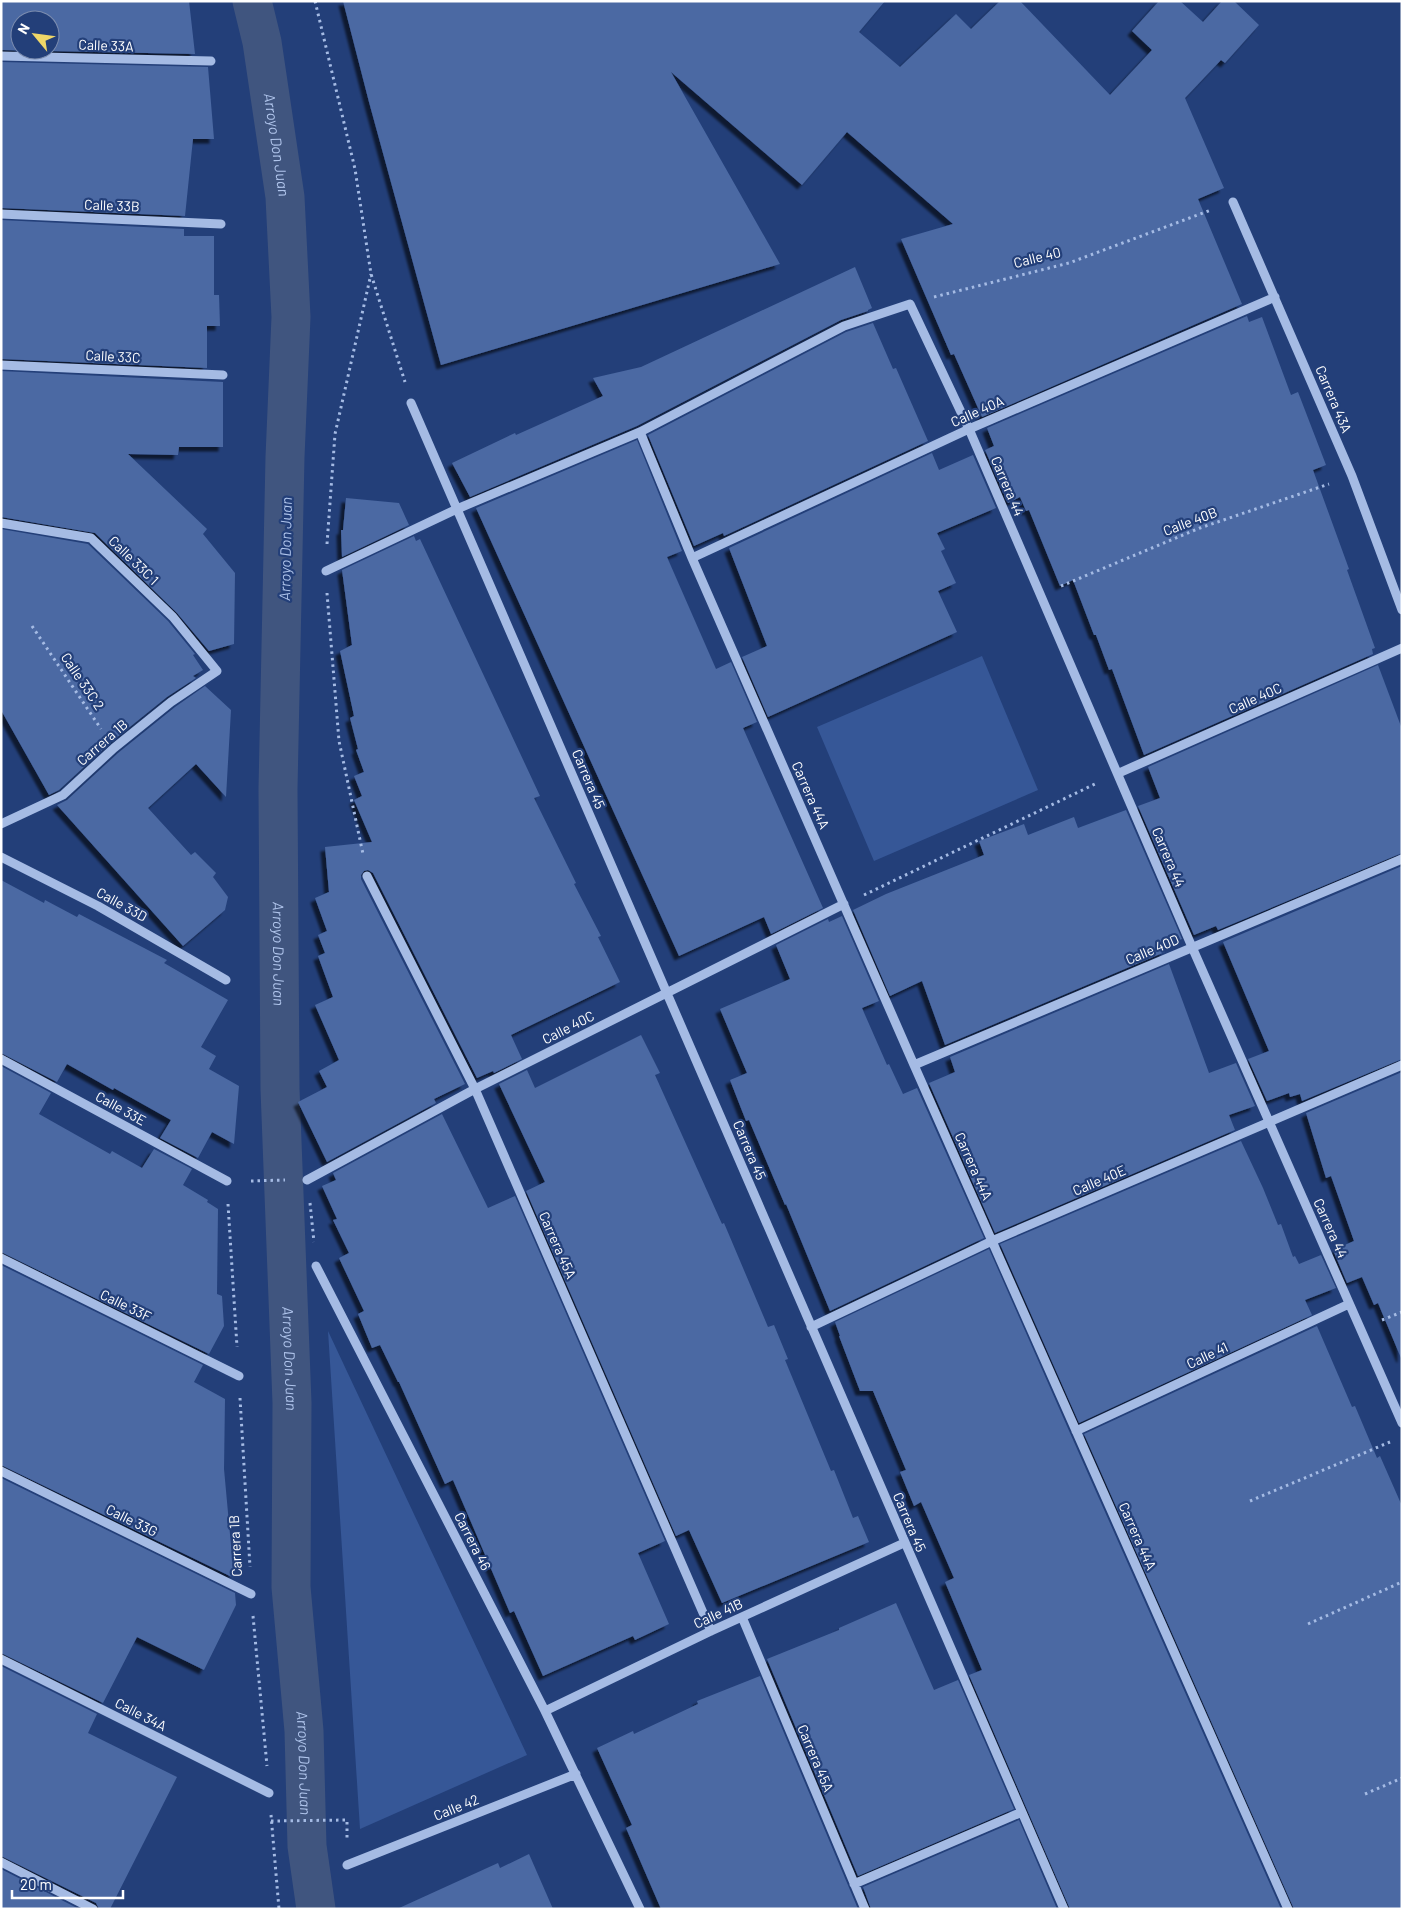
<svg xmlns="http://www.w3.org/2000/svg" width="1403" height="1910" viewBox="0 0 1403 1910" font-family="Barlow,sans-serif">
	<defs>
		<filter id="shadow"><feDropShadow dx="-4.5" dy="4.5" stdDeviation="1" flood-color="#0009"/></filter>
	</defs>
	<rect width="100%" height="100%" fill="#233f79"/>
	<!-- green -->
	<path fill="#365797" d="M 982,656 L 1038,790 L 874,861 L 817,727 Z
		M 328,1331 L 527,1755 L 360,1829 Z"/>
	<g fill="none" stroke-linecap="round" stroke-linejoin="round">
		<!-- canal -->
		<path stroke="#40557f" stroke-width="39" id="s1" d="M 252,1 L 262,42 L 285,197 L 291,317 L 285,457 L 278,789 L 280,1089 L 292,1403 L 291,1587 L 304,1731 L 307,1846 L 316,1909"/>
	</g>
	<!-- building -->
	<path fill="#4b69a3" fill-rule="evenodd" filter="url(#shadow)" d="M 1,1 L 189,1 L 195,54 L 1,50 ZM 20,20 L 50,20 L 50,50 L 20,50 Z
		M 343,1 L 885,1 L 859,32 L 900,67 L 956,14 L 971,29 L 1000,1 L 1020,1 L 1110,95 L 1152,50 L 1132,31 L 1159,1 L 1180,1 L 1203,22 L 1222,1 L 1234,1 L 1259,25 L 1225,63 L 1221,60 L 1185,98 L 1224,188 L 1198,199 L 1242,304 L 982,417 L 954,354 L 951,355 L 901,239 L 953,224 L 847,132 L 802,185 L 671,72 L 780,264 L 441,365 L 369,102 Z
		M 1,62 L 208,67 L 214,139 L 193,139 L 185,216 L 1,208 Z
		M 1,220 L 184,229 L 184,236 L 214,236 L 214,295 L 219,295 L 220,326 L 207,326 L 207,368 L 1,359 Z
		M 855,267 L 872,308 L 868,310 L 868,311 L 841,320 L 637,426 L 470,497 L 452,463 L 515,433 L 516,435 L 603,396 L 593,378 L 641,367 Z
		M 1247,316 L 1249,322 L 1262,317 L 1291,395 L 1298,392 L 1326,465 L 1313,470 L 1349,569 L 1347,570 L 1375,648 L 1372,649 L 1373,654 L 1144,755 L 1112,669 L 1109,670 L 1096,635 L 1094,635 L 1073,580 L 1060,586 L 1029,510 L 1026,511 L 1020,497 L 1008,503 L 985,450 L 994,446 L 987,428 Z
		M 873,323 L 893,369 L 896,368 L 928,441 L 724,536 L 723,533 L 694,546 L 648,435 L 846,332 Z
		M 1,371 L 223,382 L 223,447 L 179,447 L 178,455 L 128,454 L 207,529 L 203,534 L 235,573 L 234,644 L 209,651 L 177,613 L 95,533 L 1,517 Z
		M 637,440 L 682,551 L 667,557 L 716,669 L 731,662 L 757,722 L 743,728 L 823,908 L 771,934 L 764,917 L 679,956 L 476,508 Z
		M 932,453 L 939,470 L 973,455 L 996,508 L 937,533 L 945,549 L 941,551 L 956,583 L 938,591 L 957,632 L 768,717 L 742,657 L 767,646 L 729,548 Z
		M 346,498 L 399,503 L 409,525 L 342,557 L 341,530 L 343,530 Z
		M 1,529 L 88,544 L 168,621 L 195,654 L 193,655 L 203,670 L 193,676 L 196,678 L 167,697 L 110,743 L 59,790 L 49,795 L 1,710 Z
		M 414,536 L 416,541 L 420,539 L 540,796 L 534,798 L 576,883 L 574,884 L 601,936 L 598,937 L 620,982 L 511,1035 L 522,1059 L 494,1073 L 493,1071 L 477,1078 L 373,873 L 368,870 L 364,871 L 361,875 L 361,879 L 465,1084 L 434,1099 L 436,1103 L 327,1162 L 298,1102 L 327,1087 L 319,1071 L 339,1060 L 315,1005 L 333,997 L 318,956 L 325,953 L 318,935 L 327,931 L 315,898 L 329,892 L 325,847 L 372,842 L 354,800 L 362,796 L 354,776 L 364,772 L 356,750 L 358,749 L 350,718 L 354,716 L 340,651 L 352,645 L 342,570 Z
		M 1378,665 L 1402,729 L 1402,853 L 1218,930 L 1216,926 L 1194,935 L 1138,806 L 1160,798 L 1148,767 Z
		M 205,686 L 231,710 L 226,797 L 196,764 L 148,808 L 191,855 L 195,852 L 216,873 L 213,877 L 228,897 L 225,910 L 183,946 L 57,805 L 67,800 L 118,753 L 175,707 Z
		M 1126,810 L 1182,939 L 1163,947 L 1165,952 L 945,1045 L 922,981 L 890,996 L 853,910 L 886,894 L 984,855 L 979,841 L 1024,824 L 1028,835 L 1074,817 L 1078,828 Z
		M 1402,866 L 1402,1059 L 1302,1101 L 1300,1094 L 1290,1097 L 1289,1093 L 1267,1101 L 1248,1059 L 1269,1051 L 1223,942 Z
		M 1,880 L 44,903 L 45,900 L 77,917 L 79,914 L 167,960 L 164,963 L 228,1000 L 201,1047 L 216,1056 L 209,1069 L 239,1086 L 234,1144 L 212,1132 L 198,1158 L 160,1138 L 171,1120 L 114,1088 L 113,1090 L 67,1064 L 57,1082 L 1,1053 Z
		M 842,916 L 879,1001 L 862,1008 L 887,1065 L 889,1064 L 903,1094 L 917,1088 L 984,1238 L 830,1311 L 786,1204 L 785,1205 L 749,1120 L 746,1121 L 730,1080 L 747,1073 L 720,1009 L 790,979 L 776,945 L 828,919 L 829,922 Z
		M 1169,964 L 1209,1073 L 1236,1063 L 1255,1106 L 1229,1115 L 1235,1130 L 995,1233 L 929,1083 L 955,1072 L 950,1057 Z
		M 641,1035 L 660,1073 L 655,1075 L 722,1224 L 724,1223 L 768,1327 L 774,1325 L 788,1359 L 785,1360 L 831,1471 L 834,1470 L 853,1518 L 858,1516 L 869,1542 L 722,1603 L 689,1530 L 676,1536 L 526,1191 L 545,1182 L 499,1084 L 527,1070 L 535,1088 Z
		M 1,1066 L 51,1093 L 39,1114 L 110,1154 L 112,1151 L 142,1168 L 154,1149 L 192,1169 L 183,1185 L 208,1200 L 207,1202 L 218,1209 L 217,1294 L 222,1296 L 224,1326 L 209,1354 L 1,1252 Z
		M 1402,1072 L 1402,1358 L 1401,1358 L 1378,1303 L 1374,1305 L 1362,1277 L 1347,1283 L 1333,1250 L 1354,1241 L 1331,1176 L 1326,1178 L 1306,1113 Z
		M 442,1114 L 488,1208 L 515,1196 L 665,1541 L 638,1553 L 669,1624 L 635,1640 L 633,1636 L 543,1676 L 514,1611 L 510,1613 L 453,1480 L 445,1484 L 399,1382 L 398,1382 L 380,1345 L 372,1348 L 358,1314 L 364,1311 L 339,1258 L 349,1253 L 333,1220 L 337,1219 L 322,1186 L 336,1180 L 333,1173 Z
		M 1241,1141 L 1263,1188 L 1278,1225 L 1281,1224 L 1293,1257 L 1295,1256 L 1299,1264 L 1321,1255 L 1336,1288 L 1305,1300 L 1312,1315 L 1079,1423 L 1000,1244 Z
		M 989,1249 L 1070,1433 L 1281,1909 L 1070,1909 L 969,1675 L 982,1670 L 945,1582 L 954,1578 L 921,1502 L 914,1506 L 900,1472 L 906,1470 L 873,1391 L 860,1391 L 839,1336 L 840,1336 L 835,1322 Z
		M 1,1265 L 203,1365 L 194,1382 L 225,1399 L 224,1469 L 234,1578 L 1,1465 Z
		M 1317,1326 L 1352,1407 L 1355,1406 L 1377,1458 L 1380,1456 L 1402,1506 L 1402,1909 L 1294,1909 L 1084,1434 Z
		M 1,1478 L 235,1593 L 236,1605 L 204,1670 L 137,1637 L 103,1703 L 1,1653 Z
		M 896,1603 L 934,1690 L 958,1680 L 1014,1809 L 858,1876 L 767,1659 L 839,1630 L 839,1628 Z
		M 1,1666 L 97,1714 L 88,1733 L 177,1777 L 110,1909 L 99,1909 L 96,1903 L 1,1856 Z
		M 760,1676 L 858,1909 L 661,1909 L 626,1828 L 632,1825 L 597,1748 L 633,1731 L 634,1734 L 698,1704 L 697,1701 Z
		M 1019,1820 L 1057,1909 L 871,1909 L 863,1887 Z
		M 529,1854 L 553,1909 L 397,1909 L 498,1863 L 500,1868 Z
		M 1,1869 L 79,1909 L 1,1909 Z"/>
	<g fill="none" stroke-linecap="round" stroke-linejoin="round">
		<!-- path -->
		<path stroke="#a5bbe4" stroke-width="3" stroke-dasharray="2.5 4" stroke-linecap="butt" d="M 315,1 L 355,169 L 371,274 L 405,382
			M 934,297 L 1069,263 L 1211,210
			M 327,544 L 335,434 L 371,274
			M 1061,586 L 1200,528 L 1329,484
			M 327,593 L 339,741 L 363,854
			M 32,626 L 101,729
			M 864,895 L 1095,784
			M 251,1181 L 285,1180
			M 310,1203 L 314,1242
			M 228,1204 L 237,1347
			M 1382,1320 L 1402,1312
			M 240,1398 L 250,1567
			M 1250,1501 L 1390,1442
			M 253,1616 L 267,1766
			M 1308,1624 L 1402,1582
			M 1365,1794 L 1402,1778
			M 271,1815 L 279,1909
			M 271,1821 L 347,1820 L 347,1838"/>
		<!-- minor -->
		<path stroke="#a5bbe4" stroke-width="9" d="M 1,56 L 211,61
			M 1233,202 L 1352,476 L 1402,610
			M 1,214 L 221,224
			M 1,365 L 223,375
			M 411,403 L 1064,1909
			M 640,432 L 692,558 L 914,1065 L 1288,1909
			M 1,523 L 91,538 L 173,617 L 217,671 L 171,702 L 114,748 L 63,795 L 1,824
			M 692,558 L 969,429 L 1275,297
			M 326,571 L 457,509 L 640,432 L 844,326 L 910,304 L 969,429 L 1192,947 L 1402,1423
			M 1119,773 L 1402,648
			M 1,857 L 98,906 L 226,980
			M 367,876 L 475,1089 L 711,1631
			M 1,1059 L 227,1181
			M 914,1065 L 1402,859
			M 307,1180 L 475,1089 L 844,904
			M 1,1258 L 239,1376
			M 316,1266 L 545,1711 L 640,1909
			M 811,1327 L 992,1241 L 1402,1065
			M 1076,1431 L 1349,1304
			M 1,1471 L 251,1594
			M 742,1617 L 865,1909
			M 1,1659 L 269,1793
			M 545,1711 L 711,1631 L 904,1543
			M 1,1862 L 93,1909
			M 347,1865 L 576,1774
			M 854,1884 L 1022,1812"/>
	</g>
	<g text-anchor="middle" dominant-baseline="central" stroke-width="4.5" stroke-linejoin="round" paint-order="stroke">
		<!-- street labels -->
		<g font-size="14" fill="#fff" stroke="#233f79">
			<text transform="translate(106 45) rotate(2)">Calle 33A</text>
			<text transform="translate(112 205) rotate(2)">Calle 33B</text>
			<text transform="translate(1037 257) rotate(-14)">Calle 40</text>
			<text transform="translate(113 356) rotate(3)">Calle 33C</text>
			<text transform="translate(1334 399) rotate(67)">Carrera 43A</text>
			<text transform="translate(977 411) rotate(-24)">Calle 40A</text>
			<text transform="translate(1008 486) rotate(67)">Carrera 44</text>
			<text transform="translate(1190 521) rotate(-21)">Calle 40B</text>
			<text transform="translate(134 560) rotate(44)">Calle 33C 1</text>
			<text transform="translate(83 681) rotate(56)">Calle 33C 2</text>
			<text transform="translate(1255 698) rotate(-24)">Calle 40C</text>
			<text transform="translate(102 742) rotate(-41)">Carrera 1B</text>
			<text transform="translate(589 779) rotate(67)">Carrera 45</text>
			<text transform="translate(811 795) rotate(66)">Carrera 44A</text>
			<text transform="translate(1169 857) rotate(67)">Carrera 44</text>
			<text transform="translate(122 904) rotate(29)">Calle 33D</text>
			<text transform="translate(1152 949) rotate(-23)">Calle 40D</text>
			<text transform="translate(568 1027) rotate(-27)">Calle 40C</text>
			<text transform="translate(121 1108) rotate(29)">Calle 33E</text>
			<text transform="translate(750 1150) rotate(67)">Carrera 45</text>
			<text transform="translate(974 1166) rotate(66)">Carrera 44A</text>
			<text transform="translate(1099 1180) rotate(-23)">Calle 40E</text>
			<text transform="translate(1331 1228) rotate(66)">Carrera 44</text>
			<text transform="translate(558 1245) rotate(66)">Carrera 45A</text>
			<text transform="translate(126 1305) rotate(26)">Calle 33F</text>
			<text transform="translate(1207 1355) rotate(-25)">Calle 41</text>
			<text transform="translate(132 1520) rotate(26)">Calle 33G</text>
			<text transform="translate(910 1522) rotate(67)">Carrera 45</text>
			<text transform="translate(1138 1536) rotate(66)">Carrera 44A</text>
			<text transform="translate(473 1541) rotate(63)">Carrera 46</text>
			<text transform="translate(235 1546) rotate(-93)">Carrera 1B</text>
			<text transform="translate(718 1613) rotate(-25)">Calle 41B</text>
			<text transform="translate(141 1714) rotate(27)">Calle 34A</text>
			<text transform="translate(816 1758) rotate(67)">Carrera 45A</text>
			<text transform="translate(456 1807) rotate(-22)">Calle 42</text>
		</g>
		<!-- water labels -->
		<g font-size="15" font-style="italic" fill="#b0c5ec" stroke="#233f79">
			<text stroke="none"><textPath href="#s1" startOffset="146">Arroyo Don Juan</textPath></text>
			<text transform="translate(285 549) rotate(-89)">Arroyo Don Juan</text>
			<text stroke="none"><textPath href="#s1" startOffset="956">Arroyo Don Juan</textPath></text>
			<text stroke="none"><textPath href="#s1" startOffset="1361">Arroyo Don Juan</textPath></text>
			<text stroke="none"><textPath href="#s1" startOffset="1766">Arroyo Don Juan</textPath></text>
		</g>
	</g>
	<!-- border -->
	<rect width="1403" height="1910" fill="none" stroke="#ffffff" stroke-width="5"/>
	<!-- north arrow -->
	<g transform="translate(35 35) rotate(299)"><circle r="24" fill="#233f79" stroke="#7b8caf"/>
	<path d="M0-4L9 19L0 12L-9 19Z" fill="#efd768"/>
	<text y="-8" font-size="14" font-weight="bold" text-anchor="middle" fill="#ffffff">N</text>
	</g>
	<!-- scale -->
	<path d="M12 1890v8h111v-8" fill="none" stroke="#ffffff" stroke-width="2.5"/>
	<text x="20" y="1890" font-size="15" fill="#ffffff" stroke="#233f79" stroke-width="4" paint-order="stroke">20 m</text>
</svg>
